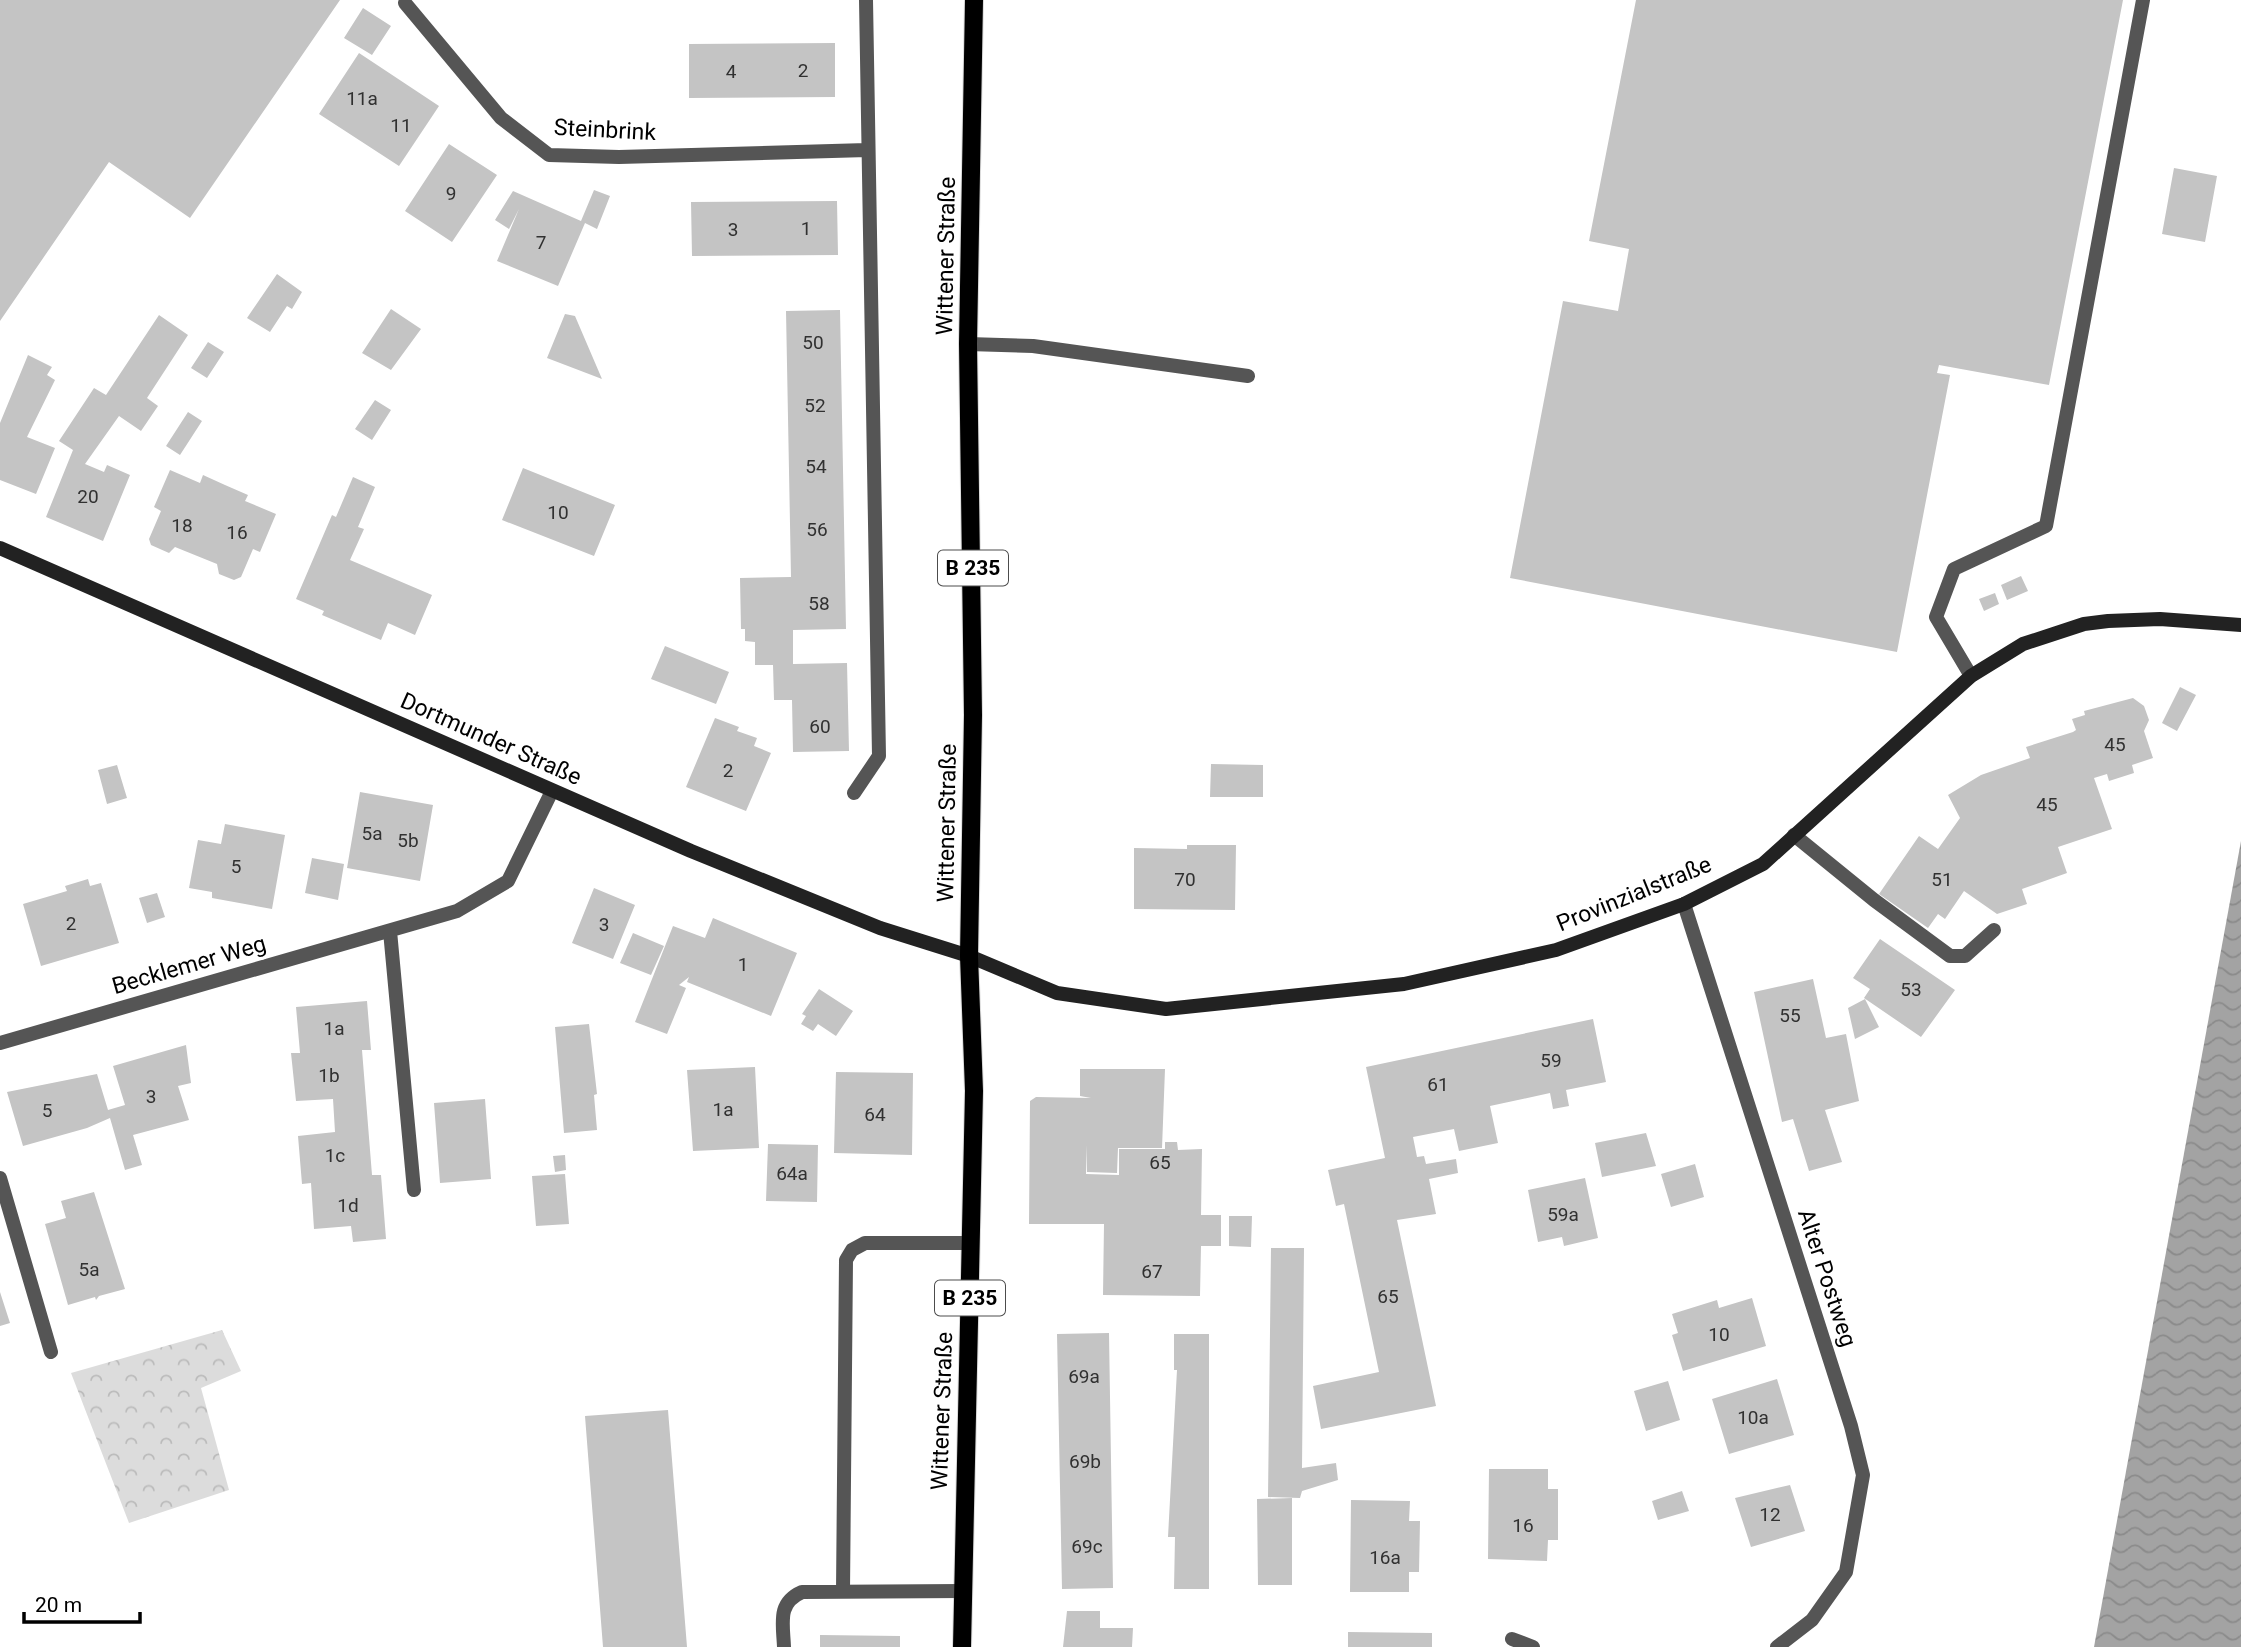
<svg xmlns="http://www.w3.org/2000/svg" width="2241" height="1647" viewBox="0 0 2241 1647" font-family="Roboto,sans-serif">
	<defs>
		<pattern id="park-crowns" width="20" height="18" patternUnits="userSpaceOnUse" patternTransform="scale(1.75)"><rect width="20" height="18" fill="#dcdcdc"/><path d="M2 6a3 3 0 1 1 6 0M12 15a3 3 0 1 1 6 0" fill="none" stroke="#bbb"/></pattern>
		<pattern id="water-waves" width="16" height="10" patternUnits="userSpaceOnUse" patternTransform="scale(1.75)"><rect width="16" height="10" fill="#a3a3a3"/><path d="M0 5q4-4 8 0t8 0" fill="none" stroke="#8b8b8b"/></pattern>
	</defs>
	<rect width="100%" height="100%" fill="#fff"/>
	<!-- park -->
	<path fill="url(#park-crowns)" d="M 222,1330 L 241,1371 L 201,1388 L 229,1490 L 129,1523 L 71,1373 Z"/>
	<!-- water -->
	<path fill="url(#water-waves)" d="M 2241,841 L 2241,1647 L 2094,1647 Z"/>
	<!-- building -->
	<path fill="#c4c4c4" d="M 0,0 L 340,0 L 190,218 L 109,162 L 0,321 Z
		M 1636,0 L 2123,0 L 2049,385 L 1939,365 L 1937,373 L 1950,375 L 1897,652 L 1510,578 L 1563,301 L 1618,311 L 1629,249 L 1589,241 Z
		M 363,8 L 391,26 L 372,55 L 344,38 Z
		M 835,43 L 835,97 L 689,98 L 689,44 Z
		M 359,53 L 439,106 L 399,166 L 319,114 Z
		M 449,144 L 497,175 L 452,242 L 405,211 Z
		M 2174,168 L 2217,176 L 2205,242 L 2162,234 Z
		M 594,190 L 610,196 L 597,229 L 585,223 L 558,286 L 497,261 L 519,209 L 509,229 L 495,220 L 513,191 L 581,221 Z
		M 837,201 L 838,255 L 692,256 L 691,202 Z
		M 277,274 L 302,292 L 292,309 L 287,306 L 270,332 L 247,318 Z
		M 391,309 L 421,329 L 391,370 L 362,353 Z
		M 840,310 L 846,629 L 793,630 L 793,664 L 847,663 L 849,751 L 793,752 L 792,700 L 774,700 L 773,665 L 755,665 L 755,642 L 745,641 L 745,629 L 741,629 L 740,578 L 791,577 L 786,311 Z
		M 565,314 L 575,316 L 602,379 L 547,358 Z
		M 159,315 L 188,335 L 147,398 L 158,406 L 141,431 L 119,416 L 85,464 L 104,472 L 107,465 L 130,475 L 103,541 L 46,517 L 73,450 L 59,441 L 94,388 L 106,395 Z
		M 208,342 L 224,352 L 207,378 L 191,368 Z
		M 28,355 L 52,367 L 47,375 L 55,380 L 27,437 L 55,448 L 36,494 L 0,480 L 0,423 Z
		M 375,400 L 391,410 L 372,440 L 355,429 Z
		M 188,412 L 202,421 L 180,455 L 166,446 Z
		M 523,468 L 615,505 L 594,556 L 502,520 Z
		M 170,470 L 200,483 L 203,475 L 225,485 L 248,495 L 245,501 L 276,514 L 260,552 L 253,549 L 241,577 L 234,580 L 219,574 L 217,564 L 175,547 L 169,553 L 151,545 L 149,539 L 161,511 L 154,507 Z
		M 353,477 L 375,487 L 358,527 L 364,529 L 350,560 L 432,595 L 415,635 L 388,623 L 381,640 L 322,615 L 324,611 L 296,599 L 332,515 L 336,517 Z
		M 2021,576 L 2028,591 L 2007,600 L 2001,585 Z
		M 1995,593 L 1999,604 L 1984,611 L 1979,599 Z
		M 665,646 L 729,672 L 716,704 L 651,679 Z
		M 2180,687 L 2196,695 L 2177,731 L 2162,723 Z
		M 2133,698 L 2144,706 L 2149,720 L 2144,731 L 2153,758 L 2132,765 L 2134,773 L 2109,781 L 2107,774 L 2094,778 L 2112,829 L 2058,847 L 2067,873 L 2022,889 L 2027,904 L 1997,914 L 1964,891 L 1945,919 L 1938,914 L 1928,928 L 1879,894 L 1919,836 L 1938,849 L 1960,818 L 1948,795 L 1981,775 L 2030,758 L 2026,747 L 2073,732 L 2076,730 L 2072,719 L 2085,715 L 2084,711 Z
		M 715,718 L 739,727 L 737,731 L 757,738 L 754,746 L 771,753 L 746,811 L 686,787 Z
		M 1211,764 L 1263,765 L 1263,797 L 1210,797 Z
		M 117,765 L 127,798 L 107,804 L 98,770 Z
		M 360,792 L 433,805 L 420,881 L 347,868 Z
		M 225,824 L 285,835 L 272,909 L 212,898 L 212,892 L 189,888 L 198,840 L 221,844 Z
		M 1187,845 L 1236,845 L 1235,910 L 1134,909 L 1134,848 L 1187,849 Z
		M 312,858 L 344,864 L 338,900 L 305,893 Z
		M 88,879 L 90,886 L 101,883 L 119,943 L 41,966 L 23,904 L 67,891 L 65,886 Z
		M 594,888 L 635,905 L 613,959 L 572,943 Z
		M 157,893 L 165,917 L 147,923 L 139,898 Z
		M 713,918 L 797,953 L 771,1016 L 687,982 L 689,977 L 679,985 L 686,988 L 667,1034 L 635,1022 L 673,926 L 705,938 Z
		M 633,933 L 664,946 L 651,975 L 620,963 Z
		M 1880,939 L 1955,990 L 1921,1037 L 1864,998 L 1870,989 L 1853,978 Z
		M 1813,979 L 1826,1038 L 1846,1034 L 1859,1101 L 1825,1110 L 1842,1162 L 1809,1171 L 1793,1119 L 1782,1122 L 1754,992 Z
		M 819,989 L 853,1011 L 836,1036 L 818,1024 L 813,1031 L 801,1024 L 806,1016 L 802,1014 Z
		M 1865,999 L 1879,1027 L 1855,1039 L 1848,1008 Z
		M 367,1001 L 371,1050 L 362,1050 L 372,1175 L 381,1175 L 386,1239 L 353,1242 L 351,1226 L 314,1229 L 311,1183 L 302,1184 L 298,1136 L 335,1132 L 333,1099 L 296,1101 L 291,1053 L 300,1053 L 296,1007 Z
		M 1593,1019 L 1606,1082 L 1566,1090 L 1569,1106 L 1553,1109 L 1550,1093 L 1490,1106 L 1498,1143 L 1459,1151 L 1454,1129 L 1413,1137 L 1417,1157 L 1424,1156 L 1426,1164 L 1456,1159 L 1458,1173 L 1429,1179 L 1436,1214 L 1397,1220 L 1436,1406 L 1321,1429 L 1313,1386 L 1379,1372 L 1344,1204 L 1336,1206 L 1328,1170 L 1385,1158 L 1366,1067 Z
		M 589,1024 L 597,1094 L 594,1095 L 597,1130 L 564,1133 L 555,1027 Z
		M 186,1045 L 191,1083 L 178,1086 L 189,1120 L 133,1135 L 142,1165 L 125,1170 L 110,1118 L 87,1128 L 23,1146 L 7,1092 L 97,1074 L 108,1110 L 125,1105 L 113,1066 Z
		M 755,1067 L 759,1148 L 693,1151 L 687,1070 Z
		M 1080,1069 L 1165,1069 L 1162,1148 L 1118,1148 L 1117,1173 L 1087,1172 L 1087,1145 L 1086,1174 L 1119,1175 L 1119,1149 L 1165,1149 L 1165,1142 L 1177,1142 L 1178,1150 L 1202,1149 L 1201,1215 L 1221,1215 L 1221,1246 L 1201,1246 L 1200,1296 L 1103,1295 L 1104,1224 L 1029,1224 L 1030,1101 L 1036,1097 L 1091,1098 L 1080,1096 Z
		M 836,1072 L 913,1073 L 912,1155 L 834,1153 Z
		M 485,1099 L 491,1179 L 440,1183 L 434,1103 Z
		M 1646,1133 L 1656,1166 L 1602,1177 L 1595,1143 Z
		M 768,1144 L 818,1145 L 817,1202 L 766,1201 Z
		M 565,1155 L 566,1170 L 555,1172 L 553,1156 Z
		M 1695,1164 L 1704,1197 L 1671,1207 L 1661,1174 Z
		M 565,1174 L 569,1224 L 536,1226 L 532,1176 Z
		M 1585,1178 L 1598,1238 L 1564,1246 L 1562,1237 L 1538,1242 L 1528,1190 Z
		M 94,1192 L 125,1289 L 99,1296 L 96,1300 L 95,1297 L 68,1305 L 45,1224 L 66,1218 L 61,1201 Z
		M 1229,1216 L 1252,1216 L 1251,1247 L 1229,1246 Z
		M 1271,1248 L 1304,1248 L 1302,1468 L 1336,1463 L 1338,1480 L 1302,1491 L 1300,1498 L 1268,1497 Z
		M 0,1292 L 10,1323 L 0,1326 Z
		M 1752,1298 L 1766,1346 L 1683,1371 L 1672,1335 L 1678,1333 L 1672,1314 L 1717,1300 L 1719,1308 Z
		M 1109,1333 L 1113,1588 L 1062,1589 L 1057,1334 Z
		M 1174,1334 L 1209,1334 L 1209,1589 L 1174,1589 L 1175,1537 L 1168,1537 L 1177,1370 L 1174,1370 Z
		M 1777,1379 L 1794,1435 L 1729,1454 L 1712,1399 Z
		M 1668,1381 L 1680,1420 L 1646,1431 L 1634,1391 Z
		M 668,1410 L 687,1647 L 603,1647 L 585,1416 Z
		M 1489,1469 L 1548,1469 L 1548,1489 L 1558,1489 L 1558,1540 L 1548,1540 L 1547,1561 L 1488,1559 Z
		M 1790,1485 L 1805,1531 L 1751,1547 L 1735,1498 Z
		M 1682,1491 L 1689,1511 L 1658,1520 L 1652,1501 Z
		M 1292,1498 L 1292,1585 L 1258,1585 L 1257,1499 Z
		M 1351,1500 L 1410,1501 L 1409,1521 L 1420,1521 L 1419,1572 L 1409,1572 L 1409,1592 L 1350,1592 Z
		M 1067,1611 L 1100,1611 L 1100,1628 L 1133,1628 L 1132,1647 L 1063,1647 Z
		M 1348,1632 L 1432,1633 L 1432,1647 L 1348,1647 Z
		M 820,1635 L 900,1636 L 900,1647 L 820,1647 Z"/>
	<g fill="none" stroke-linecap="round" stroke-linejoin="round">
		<defs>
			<path id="primary" d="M 962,1647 L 974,1091 L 969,956 L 973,715 L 968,344 L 974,0"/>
		</defs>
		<!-- primary casing -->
		<use href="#primary" stroke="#dbdbdb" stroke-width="20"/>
		<!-- service -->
		<path stroke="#555" stroke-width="14" d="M 968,344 L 1033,346 L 1248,376
			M 1971,676 L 1936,617 L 1954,569 L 2046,526 L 2143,0
			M 1794,835 L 1874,900 L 1950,956 L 1965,956 L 1994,930
			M 843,1591 L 846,1260 L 852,1250 L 865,1243 L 971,1243
			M 784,1647 C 783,1623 777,1603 802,1592 L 962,1591"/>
		<!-- minor -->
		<path stroke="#555" stroke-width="14" d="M 405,3 L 501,118 L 549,155 L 619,157 L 867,150
			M 854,793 L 879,756 L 866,0
			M 1684,904 L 1851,1426 L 1863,1475 L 1846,1572 L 1812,1620 L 1777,1647
			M 390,931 L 414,1190
			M 0,1043 L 457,911 L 508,881 L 552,791
			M 0,1178 L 51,1352
			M 1512,1639 L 1533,1647"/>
		<!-- secondary -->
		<path stroke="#222" stroke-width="14" d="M 0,548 L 691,851 L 880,928 L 969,956 L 1057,993 L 1166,1009 L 1404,984 L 1556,950 L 1684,904 L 1763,864 L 1971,676 L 2023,644 L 2084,624 L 2108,621 L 2160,619 L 2241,625"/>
		<!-- primary -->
		<use href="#primary" stroke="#000" stroke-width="18"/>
	</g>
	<g text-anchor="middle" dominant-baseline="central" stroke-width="6" stroke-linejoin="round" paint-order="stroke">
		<!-- number labels -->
		<g font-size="19" fill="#313131">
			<text x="803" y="70">2</text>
			<text x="731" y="71">4</text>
			<text x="362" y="98">11a</text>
			<text x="401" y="125">11</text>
			<text x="451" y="193">9</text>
			<text x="806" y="228">1</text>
			<text x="733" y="229">3</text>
			<text x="541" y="242">7</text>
			<text x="813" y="342">50</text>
			<text x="815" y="405">52</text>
			<text x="816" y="466">54</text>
			<text x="88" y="496">20</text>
			<text x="558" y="512">10</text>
			<text x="182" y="525">18</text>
			<text x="817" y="529">56</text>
			<text x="237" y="532">16</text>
			<text x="819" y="603">58</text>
			<text x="820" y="726">60</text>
			<text x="2115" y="744">45</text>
			<text x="728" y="770">2</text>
			<text x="2047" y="804">45</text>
			<text x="372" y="833">5a</text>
			<text x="408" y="840">5b</text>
			<text x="236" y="866">5</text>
			<text x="1185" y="879">70</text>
			<text x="1942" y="879">51</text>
			<text x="71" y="923">2</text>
			<text x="604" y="924">3</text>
			<text x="743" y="964">1</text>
			<text x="1911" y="989">53</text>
			<text x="1790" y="1015">55</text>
			<text x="334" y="1028">1a</text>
			<text x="1551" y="1060">59</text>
			<text x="329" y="1075">1b</text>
			<text x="1438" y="1084">61</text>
			<text x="151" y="1096">3</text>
			<text x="723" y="1109">1a</text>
			<text x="47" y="1110">5</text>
			<text x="875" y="1114">64</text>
			<text x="335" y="1155">1c</text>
			<text x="1160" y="1162">65</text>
			<text x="792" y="1173">64a</text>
			<text x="348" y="1205">1d</text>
			<text x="1563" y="1214">59a</text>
			<text x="89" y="1269">5a</text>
			<text x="1152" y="1271">67</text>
			<text x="1388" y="1296">65</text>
			<text x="1719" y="1334">10</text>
			<text x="1084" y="1376">69a</text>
			<text x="1753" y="1417">10a</text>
			<text x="1085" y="1461">69b</text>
			<text x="1770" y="1514">12</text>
			<text x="1523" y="1525">16</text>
			<text x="1087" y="1546">69c</text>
			<text x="1385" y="1557">16a</text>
		</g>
		<!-- shield labels -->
		<g fill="#fff" stroke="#4c4c4c" stroke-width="2">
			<rect x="938" y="550.5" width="70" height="35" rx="5"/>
			<rect x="935" y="1280.5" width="70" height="35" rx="5"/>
		</g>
		<g font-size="21" font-weight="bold" fill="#000">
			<text x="973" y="568">B 235</text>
			<text x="970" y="1298">B 235</text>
		</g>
		<!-- street labels -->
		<g font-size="23" fill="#000" stroke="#fff">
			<text transform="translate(605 130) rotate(3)">Steinbrink</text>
			<text transform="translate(946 256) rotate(-89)">Wittener Straße</text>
			<text transform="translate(491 739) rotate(24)">Dortmunder Straße</text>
			<text transform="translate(947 823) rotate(-89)">Wittener Straße</text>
			<text transform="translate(1634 894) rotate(-22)">Provinzialstraße</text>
			<text transform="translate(189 965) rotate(-16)">Becklemer Weg</text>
			<text transform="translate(1827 1278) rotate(72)">Alter Postweg</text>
			<text transform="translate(942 1411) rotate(-88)">Wittener Straße</text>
		</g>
	</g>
	<!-- scale -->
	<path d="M24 1612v10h116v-10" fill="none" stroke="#000000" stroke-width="3.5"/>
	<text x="35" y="1612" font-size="21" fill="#000000" stroke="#ffffff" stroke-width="5" paint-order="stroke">20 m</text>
</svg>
